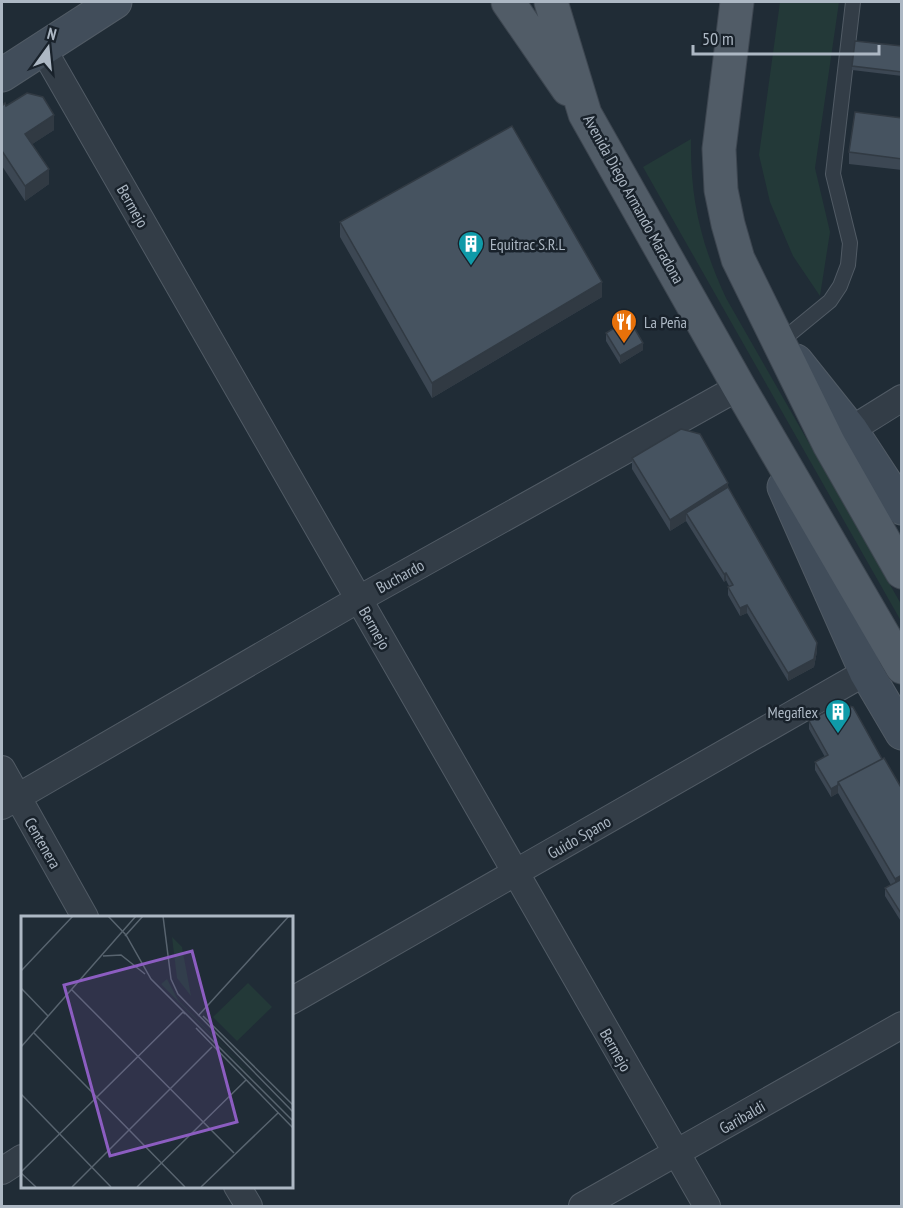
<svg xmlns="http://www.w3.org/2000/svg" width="903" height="1208" viewBox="0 0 903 1208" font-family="'PT Sans Narrow',sans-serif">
	<rect width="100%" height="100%" fill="#202c36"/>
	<!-- green -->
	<path fill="#233938" d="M 780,2 L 839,2 L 815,168 L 830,232 L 820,296 L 793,256 L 770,202 L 759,155 Z
		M 691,139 C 690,199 701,244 726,298 L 901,604 L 901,621 L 643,167 Z"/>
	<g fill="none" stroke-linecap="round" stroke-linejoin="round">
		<defs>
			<path id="lane" d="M 780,342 L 830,301 L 840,286 L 848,265 L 850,243 L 833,174 L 853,2"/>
			<path id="street" d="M 43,49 L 707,1206
				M 836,439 L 902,398
				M 2,769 L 85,917
				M 2,806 L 359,599 L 739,387
				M 291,1001 L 866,672
				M 2,1171 L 22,1158
				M 237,1186 L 249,1206
				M 582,1206 L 902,1025"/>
			<path id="secondary" d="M 2,75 L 115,2
				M 796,361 L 851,430 L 902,508
				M 784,487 L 866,672 L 902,733"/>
			<path id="primary" d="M 508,2 L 568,89
				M 551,2 L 585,114 L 739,387 L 902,667
				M 737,2 L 719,149 L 721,190 L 728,224 L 738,259 L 829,444 L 902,572"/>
		</defs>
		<!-- lane casing -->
		<use href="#lane" stroke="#515b65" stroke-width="16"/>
		<!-- street casing -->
		<use href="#street" stroke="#515b65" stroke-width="28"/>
		<!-- secondary casing -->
		<use href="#secondary" stroke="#515b65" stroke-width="35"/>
		<!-- primary casing -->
		<use href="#primary" stroke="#3d4650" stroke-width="35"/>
		<!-- lane -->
		<use href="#lane" stroke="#333d47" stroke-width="14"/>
		<!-- street -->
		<use href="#street" stroke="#333d47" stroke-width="26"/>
		<!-- secondary -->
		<use href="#secondary" stroke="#414d5a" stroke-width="33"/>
		<!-- primary -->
		<use href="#primary" stroke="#515c67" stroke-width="33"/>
	</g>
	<!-- wall -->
	<path fill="#3c4753" d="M 902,46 L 902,76 L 852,70 L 852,66 Z
		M 2,106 L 6,106 L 54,130 L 32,144 L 49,184 L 25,201 L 2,166 Z
		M 902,118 L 902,170 L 849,164 L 849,152 Z
		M 340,222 L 602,297 L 432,398 L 340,237 Z
		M 606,333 L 643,350 L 620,364 L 606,341 Z
		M 632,458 L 728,487 L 817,651 L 814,667 L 788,681 L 747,613 L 740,616 L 728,595 L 728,587 L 729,586 L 726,580 L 724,582 L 686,521 L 670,531 L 632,469 Z
		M 809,721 L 882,759 L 902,789 L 902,923 L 885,896 L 885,888 L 891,885 L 838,793 L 831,797 L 815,770 L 815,762 L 825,757 L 809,729 Z"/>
	<!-- shaded-wall -->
	<path fill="#313a43" d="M 54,115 L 54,130 L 25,149 L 25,134 Z
		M 49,169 L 49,184 L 25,201 L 25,186 Z
		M 602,282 L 602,297 L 432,398 L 432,383 Z
		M 643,343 L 643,350 L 620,364 L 620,356 Z
		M 728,483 L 728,495 L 686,513 L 686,521 L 670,531 L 670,520 Z
		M 726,573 L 726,580 L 724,582 L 724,574 Z
		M 747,605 L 747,613 L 740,616 L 740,608 Z
		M 817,643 L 817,651 L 814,667 L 788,681 L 788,673 Z
		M 838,785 L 838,793 L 831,797 L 831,789 Z
		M 902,875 L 902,887 L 895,890 L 895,879 Z"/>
	<!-- building -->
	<path fill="#465360" stroke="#313a43" stroke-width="1.5" d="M 855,41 L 902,46 L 902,72 L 852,66 Z
		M 27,93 L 43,97 L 54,115 L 25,134 L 49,169 L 25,186 L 2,151 L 2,106 L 5,103 L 6,106 Z
		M 855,112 L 902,118 L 902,159 L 849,152 Z
		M 512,126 L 602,282 L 432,383 L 340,222 Z
		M 629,319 L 643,343 L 620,356 L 606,333 Z
		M 681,429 L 700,434 L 728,483 L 670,520 L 632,458 Z
		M 728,487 L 817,643 L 814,659 L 788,673 L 747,605 L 740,608 L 728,587 L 733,585 L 726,573 L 724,574 L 686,513 Z
		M 840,704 L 853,707 L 882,759 L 838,782 L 838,785 L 831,789 L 815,762 L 828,755 L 809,721 Z
		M 884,758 L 902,789 L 902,875 L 895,879 L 838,782 Z
		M 902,879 L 902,915 L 885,888 Z"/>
	<!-- icons -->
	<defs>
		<symbol id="building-pin" viewBox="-11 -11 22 30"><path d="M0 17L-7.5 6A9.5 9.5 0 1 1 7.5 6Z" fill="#0f9aa8" stroke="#19222b"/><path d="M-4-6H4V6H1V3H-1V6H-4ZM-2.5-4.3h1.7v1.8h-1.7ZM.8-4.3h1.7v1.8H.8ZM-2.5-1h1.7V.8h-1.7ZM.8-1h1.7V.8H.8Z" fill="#fff"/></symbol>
		<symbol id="restaurant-pin" viewBox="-11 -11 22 30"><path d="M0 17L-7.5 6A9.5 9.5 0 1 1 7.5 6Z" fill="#e8710a" stroke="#19222b"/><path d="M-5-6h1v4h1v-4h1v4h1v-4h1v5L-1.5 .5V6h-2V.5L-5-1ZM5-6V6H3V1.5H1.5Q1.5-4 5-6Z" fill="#fff"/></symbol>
	</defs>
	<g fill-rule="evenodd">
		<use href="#building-pin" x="456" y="229" width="30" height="40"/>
		<use href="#restaurant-pin" x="609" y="307" width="30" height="40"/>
		<use href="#building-pin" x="823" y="697" width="30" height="40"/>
	</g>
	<g text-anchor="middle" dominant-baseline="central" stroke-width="5" stroke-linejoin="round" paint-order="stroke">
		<!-- street labels -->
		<g font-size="16" fill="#adb8c4" stroke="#19222b">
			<text transform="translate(634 199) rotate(61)">Avenida Diego Armando Maradona</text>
			<text transform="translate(133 206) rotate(60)">Bermejo</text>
			<text transform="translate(400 576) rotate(-29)">Buchardo</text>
			<text transform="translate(375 628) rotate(60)">Bermejo</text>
			<text transform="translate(579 837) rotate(-30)">Guido Spano</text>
			<text transform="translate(43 843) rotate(60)">Centenera</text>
			<text transform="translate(616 1050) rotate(60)">Bermejo</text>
			<text transform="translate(742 1117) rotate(-30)">Garibaldi</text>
		</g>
		<!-- poi labels -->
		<g font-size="16" fill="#adb8c4" stroke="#19222b" text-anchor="start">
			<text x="490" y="244">Equitrac S.R.L</text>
			<text x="644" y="322">La Peña</text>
			<text x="818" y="712" text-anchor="end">Megaflex</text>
		</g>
	</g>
	<!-- overview -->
	<g transform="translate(21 916)">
		<rect width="272" height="272" fill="#202c36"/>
		<path d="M 151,21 L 161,31 L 170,80 L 156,62 ZM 146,63 L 157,84 L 271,201 L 140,68 ZM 227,67 L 251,91 L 216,125 L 192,101 Z" fill="#233938"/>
		<path fill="none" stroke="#58646f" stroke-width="1.5" d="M 87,0 L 105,19 L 130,63 L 272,205M 142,0 L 150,63 L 157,78 L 272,196M 104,20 L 122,0M 82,40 L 100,39 L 124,58M 0,55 L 52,0M 0,72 L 27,100M 51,74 L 213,237M 177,100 L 268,0M 182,100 L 272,189M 175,112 L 272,212M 13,117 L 164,271M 0,131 L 115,0M 0,178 L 90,271M 0,256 L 162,96 L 164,98M 0,257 L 15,271M 51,271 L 191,131M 116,271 L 225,164M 180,271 L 257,197"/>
		<path fill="#8c5dc1" fill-opacity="0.15" stroke="#8c5dc1" stroke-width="3" d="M 171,35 L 216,206 L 89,240 L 43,69 Z"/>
		<rect width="272" height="272" fill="none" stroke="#adb8c4" stroke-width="3"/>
	</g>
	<!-- border -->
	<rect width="903" height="1208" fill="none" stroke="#adb8c4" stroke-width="6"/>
	<!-- north arrow -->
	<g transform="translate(48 48) rotate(15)" stroke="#19222b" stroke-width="4.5" paint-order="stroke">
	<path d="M0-4.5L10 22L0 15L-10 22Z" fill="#adb8c4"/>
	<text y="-9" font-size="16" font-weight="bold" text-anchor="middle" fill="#adb8c4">N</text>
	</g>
	<!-- scale -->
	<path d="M693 45v9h186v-9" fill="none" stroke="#adb8c4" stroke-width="3"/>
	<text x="702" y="45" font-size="18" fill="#adb8c4" stroke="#19222b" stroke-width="4.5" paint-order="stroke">50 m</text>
</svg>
